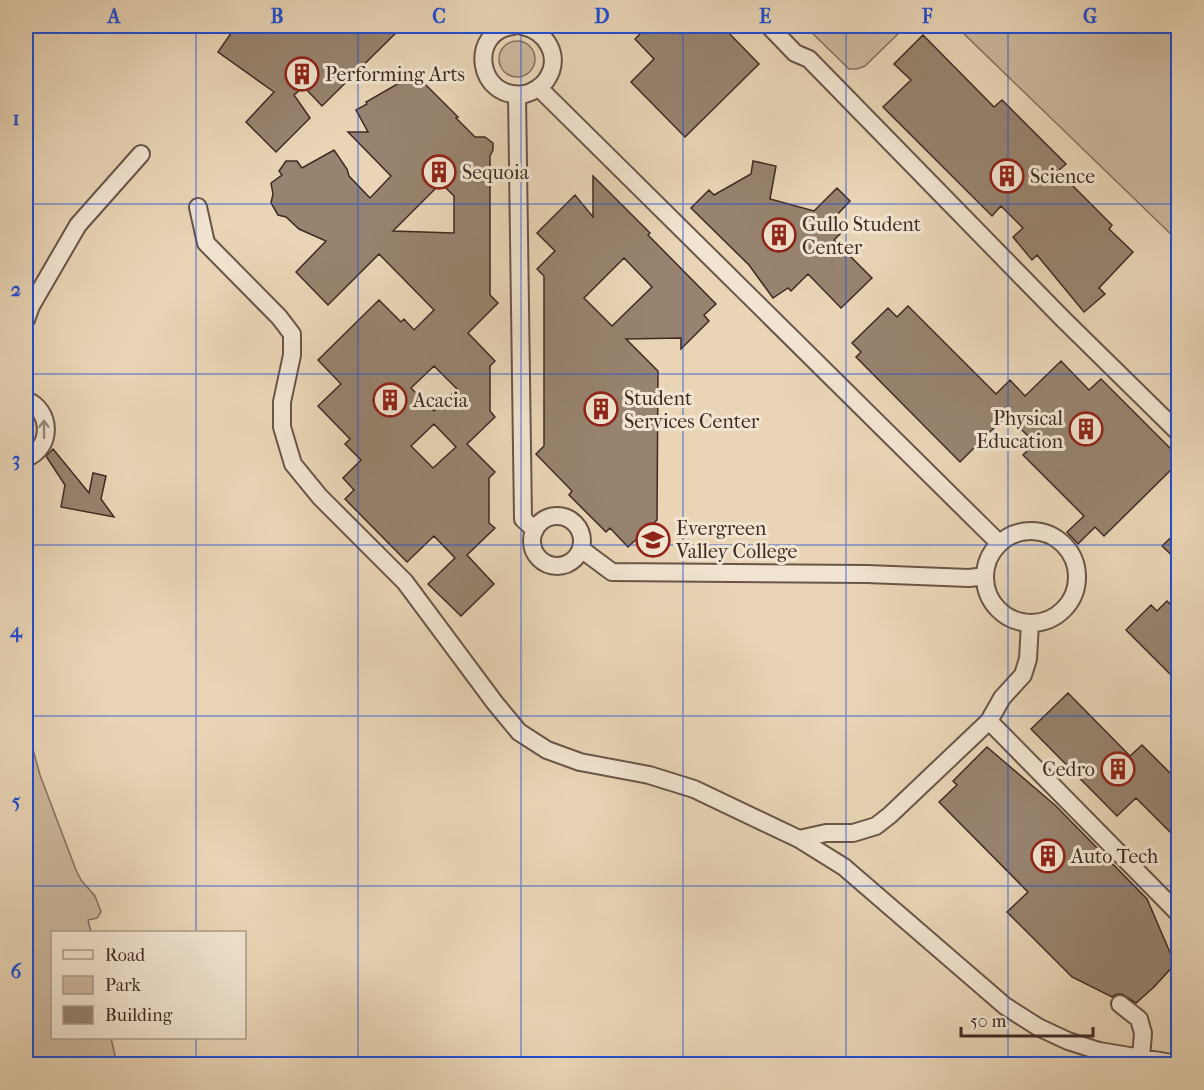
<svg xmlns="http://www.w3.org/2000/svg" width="1204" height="1090" viewBox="0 0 1204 1090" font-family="'IM FELL French Canon',serif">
	<rect width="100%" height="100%" fill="#e9d5b6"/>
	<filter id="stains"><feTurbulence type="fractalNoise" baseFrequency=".00333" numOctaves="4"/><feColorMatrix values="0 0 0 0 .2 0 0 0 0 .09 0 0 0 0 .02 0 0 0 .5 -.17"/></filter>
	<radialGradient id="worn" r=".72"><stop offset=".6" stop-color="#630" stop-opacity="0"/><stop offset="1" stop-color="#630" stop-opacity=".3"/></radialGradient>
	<!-- green -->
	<path fill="#ccb89d" stroke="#867160" stroke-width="1.5" d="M 805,26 L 906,26 L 865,66 L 857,69 L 849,69 Z
		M 942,26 L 1178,26 L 1178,241 L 963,33 Z
		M499 59a18 18 0 1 1 36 0a18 18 0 1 1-36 0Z
		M 26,724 L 40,775 L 76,870 L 81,880 L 95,896 L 101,912 L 97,918 L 88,920 L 91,932 L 52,932 L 52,1038 L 111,1038 L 117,1064 L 26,1064 Z"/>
	<!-- building -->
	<path fill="#97836f" stroke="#3f2a23" stroke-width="1.5" fill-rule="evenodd" d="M 236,26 L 403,26 L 322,106 L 304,87 L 294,95 L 310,118 L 276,152 L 246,122 L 274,92 L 218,52 Z
		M 648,26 L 672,26 L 680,34 L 688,26 L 722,26 L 759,64 L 685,137 L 631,82 L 654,59 L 635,39 Z
		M 923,35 L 994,107 L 1002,100 L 1066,164 L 1058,171 L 1112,225 L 1109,229 L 1133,252 L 1099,288 L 1105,294 L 1084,312 L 1037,255 L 1032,260 L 1013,237 L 1023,228 L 1001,206 L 992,216 L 883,107 L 911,80 L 894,64 Z
		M 413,75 L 414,77 L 417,76 L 458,117 L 456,118 L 475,137 L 485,137 L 493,143 L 493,150 L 490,156 L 490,295 L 498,303 L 468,333 L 495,361 L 490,366 L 490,411 L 495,417 L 467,444 L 495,472 L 489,478 L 489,523 L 495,528 L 467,555 L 494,584 L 461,616 L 428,584 L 455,558 L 434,536 L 407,562 L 345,499 L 354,490 L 343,478 L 361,460 L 345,444 L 350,439 L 318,406 L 341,384 L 318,360 L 379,300 L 401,322 L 404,319 L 414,330 L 434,310 L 379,254 L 328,305 L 296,272 L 326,241 L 299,229 L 286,217 L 278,215 L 271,203 L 273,194 L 271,183 L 282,175 L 279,171 L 286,161 L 297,161 L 302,168 L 334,150 L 347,169 L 349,176 L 370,198 L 391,176 L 348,132 L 368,132 L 356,110 L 367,104 L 366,102 ZM 441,183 L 454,196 L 454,233 L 393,231 ZM 434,366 L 457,389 L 434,411 L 411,388 ZM 434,424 L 456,447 L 433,468 L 411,446 Z
		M 753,161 L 776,166 L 770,199 L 814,211 L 837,188 L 850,201 L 834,218 L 845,229 L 834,240 L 872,278 L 841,308 L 808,274 L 791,291 L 788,288 L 773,298 L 749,265 L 691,208 L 709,190 L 714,195 L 751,174 Z
		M 593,176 L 650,233 L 648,235 L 716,304 L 704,315 L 709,321 L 681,349 L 681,338 L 626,339 L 658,371 L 657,520 L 628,547 L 610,528 L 606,532 L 569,495 L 572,491 L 536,454 L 544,446 L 544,276 L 537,269 L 555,251 L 537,233 L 575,195 L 593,217 ZM 624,258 L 652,287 L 612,326 L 584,298 Z
		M 908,306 L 996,394 L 1010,380 L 1025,396 L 1061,361 L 1089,390 L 1101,379 L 1179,457 L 1179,462 L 1104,536 L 1095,527 L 1078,544 L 1067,532 L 1084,516 L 1023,455 L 1035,443 L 1007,415 L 960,462 L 856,357 L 861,352 L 852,343 L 888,308 L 897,317 Z
		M 53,449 L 89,493 L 93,473 L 106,476 L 101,499 L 114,517 L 61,507 L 65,485 L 46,456 Z
		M 1179,530 L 1179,562 L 1162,546 Z
		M 1167,601 L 1179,612 L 1179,683 L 1126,630 L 1151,605 L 1157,611 Z
		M 1068,693 L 1130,756 L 1142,745 L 1179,782 L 1179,841 L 1136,798 L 1117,816 L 1031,729 Z
		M 987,747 L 1056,806 L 1147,899 L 1175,964 L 1154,987 L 1136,1003 L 1122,994 L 1117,994 L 1112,997 L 1072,977 L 1007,912 L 1028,892 L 939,802 L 957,785 L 953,781 Z"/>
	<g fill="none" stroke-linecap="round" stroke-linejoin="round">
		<defs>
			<path id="minor" d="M 513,26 C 468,31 476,101 525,94 C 533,92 543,86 547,79 C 562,56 546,31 522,26
				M 769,26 L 795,53 L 809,59 L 1063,319 L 1178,432
				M 539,88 L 999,543
				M 517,95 L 523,519 L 535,530
				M 198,207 L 206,243 L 279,317 L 292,334 L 292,355 L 282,402 L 282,427 L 293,464 L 320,497 L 405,582 L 495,703 L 519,732 L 547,750 L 580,762 L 649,775 L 694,789 L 799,839 L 844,867 L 1005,1006 L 1038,1027 L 1068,1041 L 1099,1051 L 1178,1064
				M 26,320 L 31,306 L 78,225 L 141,154
				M 26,400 C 52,410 53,448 26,458
				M532 541a25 25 0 1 1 50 0a25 25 0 1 1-50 0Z
				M985 577a46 46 0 1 1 92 0a46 46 0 1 1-92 0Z
				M 581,549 L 612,572 L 867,574 L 969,578 L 985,576
				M 989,721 L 1178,913
				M 799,839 L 826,833 L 853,833 L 876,826 L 890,815 L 989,721 L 1002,698 L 1023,675 L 1028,659 L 1030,623
				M 1120,1004 L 1139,1019 L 1143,1033 L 1141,1058"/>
		</defs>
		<!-- minor casing -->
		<use href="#minor" stroke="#6a5548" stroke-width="20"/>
		<!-- minor -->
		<use href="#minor" stroke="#f1e4d0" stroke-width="16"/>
	</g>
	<!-- one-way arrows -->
	<defs><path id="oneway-shaft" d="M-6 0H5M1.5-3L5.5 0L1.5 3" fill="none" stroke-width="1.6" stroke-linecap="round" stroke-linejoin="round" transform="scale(1.5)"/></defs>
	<use stroke="#98877a" href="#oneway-shaft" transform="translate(44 429) rotate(-91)"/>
	<!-- grid -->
	<path fill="none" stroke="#1d4ed8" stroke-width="1.5" stroke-opacity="0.55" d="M 196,26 L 196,932M 358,26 L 358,1064M 521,26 L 521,1064M 683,26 L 683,1064M 846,26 L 846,1064M 1008,26 L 1008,1064M 26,204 L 1178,204M 26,374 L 1178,374M 26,545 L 1178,545M 26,716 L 1178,716M 26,886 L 1178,886M 196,1038 L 196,1064"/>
	<!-- icons -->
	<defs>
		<symbol id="building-ring" viewBox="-11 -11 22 22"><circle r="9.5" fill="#f1e4d0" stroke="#8f2418" stroke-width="1.5"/><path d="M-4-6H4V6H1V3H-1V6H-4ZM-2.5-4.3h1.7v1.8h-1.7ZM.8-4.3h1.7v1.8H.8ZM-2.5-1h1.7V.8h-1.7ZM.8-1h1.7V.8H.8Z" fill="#8f2418"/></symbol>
		<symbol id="university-ring" viewBox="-11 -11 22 22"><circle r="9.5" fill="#f1e4d0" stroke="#8f2418" stroke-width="1.5"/><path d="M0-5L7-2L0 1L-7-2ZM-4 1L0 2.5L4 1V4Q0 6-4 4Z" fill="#8f2418"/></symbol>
	</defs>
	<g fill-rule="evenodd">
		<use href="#building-ring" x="283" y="55" width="38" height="38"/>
		<use href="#building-ring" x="420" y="153" width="38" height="38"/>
		<use href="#building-ring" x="988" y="157" width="38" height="38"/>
		<use href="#building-ring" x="760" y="216" width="38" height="38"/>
		<use href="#building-ring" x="371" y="381" width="38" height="38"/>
		<use href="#building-ring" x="582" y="390" width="38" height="38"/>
		<use href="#building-ring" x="1067" y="410" width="38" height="38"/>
		<use href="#university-ring" x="634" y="521" width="38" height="38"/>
		<use href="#building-ring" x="1099" y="750" width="38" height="38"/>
		<use href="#building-ring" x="1029" y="837" width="38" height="38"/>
	</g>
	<g text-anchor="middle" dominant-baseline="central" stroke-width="6" stroke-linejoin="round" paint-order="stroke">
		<!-- poi labels -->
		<g font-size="20" fill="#3f2a23" stroke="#f1e4d0" text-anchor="start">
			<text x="325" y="74">Performing Arts</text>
			<text x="462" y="172">Sequoia</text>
			<text x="1030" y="176">Science</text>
			<text x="802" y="224">Gullo Student<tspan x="802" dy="23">Center</tspan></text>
			<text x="624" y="398">Student<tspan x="624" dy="23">Services Center</tspan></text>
			<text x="413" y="400">Acacia</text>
			<text x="1063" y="418" text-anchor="end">Physical<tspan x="1063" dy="23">Education</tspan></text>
			<text x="676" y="528">Evergreen<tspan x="676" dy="23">Valley College</tspan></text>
			<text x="1095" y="769" text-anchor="end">Cedro</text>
			<text x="1071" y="856">Auto Tech</text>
		</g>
	</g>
	<!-- margin -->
	<rect width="1204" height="1090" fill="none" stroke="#e9d5b6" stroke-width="66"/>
	<!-- legend -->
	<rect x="51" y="931" width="195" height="108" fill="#f1e4d0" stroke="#aa9a8b" stroke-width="1.5"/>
	<rect x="63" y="950" width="30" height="9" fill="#f1e4d0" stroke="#aa9a8b" stroke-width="1.5"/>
	<text x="105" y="961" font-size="18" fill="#3f2a23">Road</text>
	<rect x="63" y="976" width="30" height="18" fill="#ccb89d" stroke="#aa9a8b" stroke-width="1.5"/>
	<text x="105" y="991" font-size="18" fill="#3f2a23">Park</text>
	<rect x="63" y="1006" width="30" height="18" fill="#97836f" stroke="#aa9a8b" stroke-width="1.5"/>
	<text x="105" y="1021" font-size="18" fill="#3f2a23">Building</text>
	<!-- scale -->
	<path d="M961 1027v9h132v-9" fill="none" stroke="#3f2a23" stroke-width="3"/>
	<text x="970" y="1027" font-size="18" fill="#3f2a23" stroke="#f1e4d0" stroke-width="4.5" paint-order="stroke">50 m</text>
	<rect x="33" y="33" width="1138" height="1024" fill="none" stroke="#1d4ed8" stroke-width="2"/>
	<g font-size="20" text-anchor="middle" font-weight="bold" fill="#1d4ed8">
		<text x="114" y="23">A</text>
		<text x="277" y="23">B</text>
		<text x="439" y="23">C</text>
		<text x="602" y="23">D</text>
		<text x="765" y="23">E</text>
		<text x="927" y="23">F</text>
		<text x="1090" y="23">G</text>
		<text x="16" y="125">1</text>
		<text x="16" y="296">2</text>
		<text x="16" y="466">3</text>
		<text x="16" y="637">4</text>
		<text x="16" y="808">5</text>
		<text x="16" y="978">6</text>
	</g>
	<rect width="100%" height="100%" filter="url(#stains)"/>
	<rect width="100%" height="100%" fill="url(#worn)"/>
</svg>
